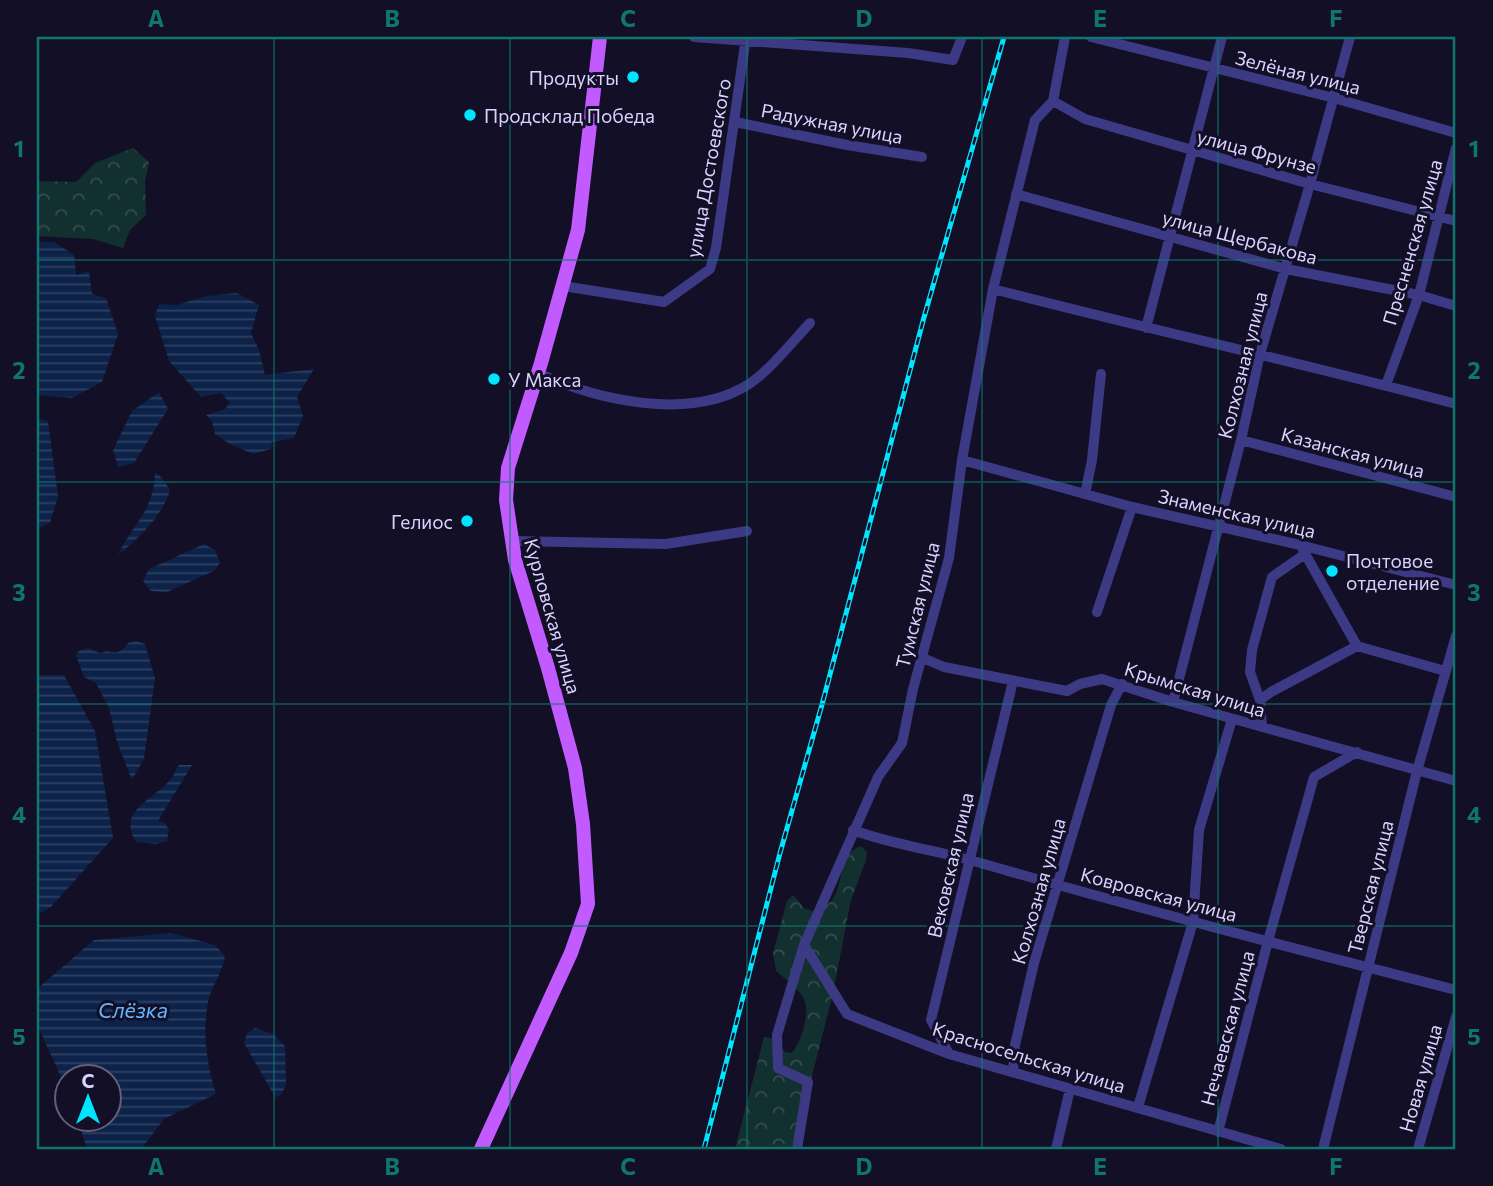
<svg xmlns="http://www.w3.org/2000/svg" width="1493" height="1186" viewBox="0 0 1493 1186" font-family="Commissioner,sans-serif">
	<defs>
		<pattern id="forest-crowns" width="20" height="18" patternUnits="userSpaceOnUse" patternTransform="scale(1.75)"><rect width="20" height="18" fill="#12302f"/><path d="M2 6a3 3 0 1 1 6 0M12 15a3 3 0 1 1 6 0" fill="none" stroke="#344d4e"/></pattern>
		<pattern id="water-rules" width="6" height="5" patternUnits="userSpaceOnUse" patternTransform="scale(1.75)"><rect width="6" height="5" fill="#0c2248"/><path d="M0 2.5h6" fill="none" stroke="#2f4163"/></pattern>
	</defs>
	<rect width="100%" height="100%" fill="#130f26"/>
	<!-- forest -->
	<path fill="url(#forest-crowns)" d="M 133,148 L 149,162 L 145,182 L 146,215 L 130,230 L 123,248 L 93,239 L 37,236 L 37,181 L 76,182 L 95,163 Z
		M 861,846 L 867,852 L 866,860 L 851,900 L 832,998 L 793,1149 L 735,1149 L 764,1037 L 773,1038 L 785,1052 L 792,1053 C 802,1040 813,1008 801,994 C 794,985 784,978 776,971 L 773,953 L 787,901 L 793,895 L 804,908 L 812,911 C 817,909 824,907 828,904 C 846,890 835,854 861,846 Z"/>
	<!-- water -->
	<path fill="url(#water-rules)" d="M 37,242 L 54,242 L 74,255 L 76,275 L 89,271 L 92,294 L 106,298 L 118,334 L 102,382 L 72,398 L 37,395 Z
		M 237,293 L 259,305 L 251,333 L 259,350 L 265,375 L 314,369 L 297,397 L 303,416 L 294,438 L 272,442 L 271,449 L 253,454 L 228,443 L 215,434 L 212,421 L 206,415 L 225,409 L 230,403 L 221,393 L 201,397 L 169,361 L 155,316 L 159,304 L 177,305 L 207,296 Z
		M 159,392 L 168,409 L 134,463 L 118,467 L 113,450 L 132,411 Z
		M 37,418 L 48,421 L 58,496 L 50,523 L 37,529 Z
		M 155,472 L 162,478 L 170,490 C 162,517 139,538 118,555 C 134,522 154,511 155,472 Z
		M 204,544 L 215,550 L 220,563 L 214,571 L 167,592 L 151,591 L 143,581 L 149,569 Z
		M 136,641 L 145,644 L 155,678 L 144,759 L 132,780 L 117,742 L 109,708 L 96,683 L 84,677 L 76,655 L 79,651 L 88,648 L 100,653 L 107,651 C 117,654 122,652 128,643 Z
		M 37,675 L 64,675 L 95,731 L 113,838 L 50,908 L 37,914 Z
		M 179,765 L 192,765 L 158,821 L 165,823 L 169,830 L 167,841 L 156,844 L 136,842 C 116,810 154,800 170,780 C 174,776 176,769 179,765 Z
		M 171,933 L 215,945 L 225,956 C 222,974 211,987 208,1002 C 202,1032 207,1065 216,1094 L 164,1119 L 141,1149 L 87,1149 L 78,1120 L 108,1120 L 108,1078 L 66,1078 L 66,1088 L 37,1024 L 37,989 L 94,940 Z
		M 255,1028 L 273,1034 L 285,1046 L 286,1085 L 281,1095 L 275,1097 L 244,1043 L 247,1033 Z"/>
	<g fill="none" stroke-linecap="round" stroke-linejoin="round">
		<!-- minor -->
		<path stroke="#3d3a85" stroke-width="10" d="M 694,37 L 908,53 L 953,60 L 962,37
			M 1091,37 L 1334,98 L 1456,133
			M 1053,101 L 1085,119 L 1310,184 L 1456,221
			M 735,122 L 847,145 L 922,157
			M 1016,194 L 1286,269 L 1419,295 L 1456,306
			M 563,286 L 664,302 L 710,269 L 716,248 L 746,37
			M 993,289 C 1147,329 1302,363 1456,404
			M 1146,328 L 1222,37
			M 538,373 C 597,400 690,422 749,384 C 769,371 793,341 810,323
			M 1386,385 L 1419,295 L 1456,148
			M 1241,440 L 1456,497
			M 962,460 L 1132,507 L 1300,545 L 1456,585
			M 1085,494 L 1092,460 L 1101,374
			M 512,541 L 666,544 L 747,531
			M 1303,550 L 1357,646
			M 1097,612 L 1132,507
			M 923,658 L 944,667 L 1067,691 L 1080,684 L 1102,679 L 1173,702 L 1456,781
			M 1260,700 L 1271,692 L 1357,646 L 1445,671
			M 1173,702 L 1241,440 L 1260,354 L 1310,184 L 1350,37
			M 1262,727 L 1260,700 L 1250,672 L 1252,650 L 1272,577 L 1305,554
			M 853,830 C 893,845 936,850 977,862 C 1136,908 1296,949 1456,990
			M 804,945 L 847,1014 L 949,1054 L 1281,1149
			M 949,1054 L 931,1020 L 1013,681
			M 1013,1071 L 1015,1045 L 1034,963 L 1111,705 L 1122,684
			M 1138,1107 L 1193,922 L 1199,830 L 1232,719
			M 1218,1132 L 1268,941 L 1314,777 L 1357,752
			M 797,1149 L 808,1082 L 778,1068 L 777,1035 L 804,945 L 878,777 L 902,743 L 913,689 L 949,558 L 962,460 L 993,289 L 1035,120 L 1053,101 L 1065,37
			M 1056,1149 L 1070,1089
			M 1323,1149 L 1417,771 L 1456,636
			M 1418,1149 L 1456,1017"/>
		<!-- major -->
		<path stroke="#c25bff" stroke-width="14" d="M 481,1149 L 571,953 L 588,904 L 583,824 L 575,768 L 548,668 L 515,560 L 506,500 L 508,468 L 541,363 L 578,230 L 600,37"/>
		<defs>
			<path id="rail" d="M 704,1149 L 780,853 L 823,701 L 923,321 L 1004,37"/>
		</defs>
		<!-- rail casing -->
		<use href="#rail" stroke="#00e5ff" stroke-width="5"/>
		<!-- rail -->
		<use href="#rail" stroke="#130f26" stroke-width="2.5" stroke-dasharray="8" stroke-linecap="butt"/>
	</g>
	<!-- grid -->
	<path fill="none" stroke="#0f766e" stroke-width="2" stroke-opacity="0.55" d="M 274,37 L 274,1149M 510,37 L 510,1149M 747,37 L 747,1149M 982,37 L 982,1149M 1218,37 L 1218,1149M 37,260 L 1456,260M 37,482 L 1456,482M 37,704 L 1456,704M 37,926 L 1456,926"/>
	<!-- markers -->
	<g fill="#00e5ff" stroke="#130f26" stroke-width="2.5">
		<circle cx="633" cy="77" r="7"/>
		<circle cx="470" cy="115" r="7"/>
		<circle cx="494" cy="379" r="7"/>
		<circle cx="467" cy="521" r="7"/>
		<circle cx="1332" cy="571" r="7"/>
	</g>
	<g text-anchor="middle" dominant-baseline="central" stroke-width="6" stroke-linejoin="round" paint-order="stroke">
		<!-- street labels -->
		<g font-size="19" fill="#d9d4ff" stroke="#130f26">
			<text transform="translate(1298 72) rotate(14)">Зелёная улица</text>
			<text transform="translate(832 123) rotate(11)">Радужная улица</text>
			<text transform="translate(1257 151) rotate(15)">улица Фрунзе</text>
			<text transform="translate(708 168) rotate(-80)">улица Достоевского</text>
			<text transform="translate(1240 237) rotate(15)">улица Щербакова</text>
			<text transform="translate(1412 242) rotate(-74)">Пресненская улица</text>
			<text transform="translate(1242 365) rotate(-76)">Колхозная улица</text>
			<text transform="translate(1353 452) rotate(15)">Казанская улица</text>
			<text transform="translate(1237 513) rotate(13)">Знаменская улица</text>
			<text transform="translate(917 605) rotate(-76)">Тумская улица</text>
			<text transform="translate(553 616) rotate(74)">Курловская улица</text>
			<text transform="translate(1195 689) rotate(17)">Крымская улица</text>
			<text transform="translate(950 865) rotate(-77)">Вековская улица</text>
			<text transform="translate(1370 887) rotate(-76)">Тверская улица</text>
			<text transform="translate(1038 891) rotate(-74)">Колхозная улица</text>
			<text transform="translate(1159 894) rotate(15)">Ковровская улица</text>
			<text transform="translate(1227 1028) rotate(-75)">Нечаевская улица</text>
			<text transform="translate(1029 1057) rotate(17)">Красносельская улица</text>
			<text transform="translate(1420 1078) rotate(-74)">Новая улица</text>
		</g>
		<!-- poi labels -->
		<g font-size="19" fill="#d9d4ff" stroke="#130f26" text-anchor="start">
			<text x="619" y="77" text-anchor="end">Продукты</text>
			<text x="484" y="115">Продсклад Победа</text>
			<text x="508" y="379">У Макса</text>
			<text x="453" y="521" text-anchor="end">Гелиос</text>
			<text x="1346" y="560">Почтовое<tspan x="1346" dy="22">отделение</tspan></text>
		</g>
		<!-- water labels -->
		<g font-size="21" font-style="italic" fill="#62b6ff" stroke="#130f26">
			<text x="133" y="1009">Слёзка</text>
		</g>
	</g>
	<!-- border -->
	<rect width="1493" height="1186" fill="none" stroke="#130f26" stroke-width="77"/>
	<!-- north arrow -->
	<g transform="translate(88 1098)"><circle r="33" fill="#130f26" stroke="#625e7d" stroke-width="2"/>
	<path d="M0-5L12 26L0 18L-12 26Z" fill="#00e5ff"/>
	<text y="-10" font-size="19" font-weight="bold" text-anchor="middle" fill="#d9d4ff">С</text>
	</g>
	<rect x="38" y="38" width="1416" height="1110" fill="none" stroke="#0f766e" stroke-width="2.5"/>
	<g font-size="23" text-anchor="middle" font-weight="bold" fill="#0f766e">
		<text x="156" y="27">A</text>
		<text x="392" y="27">B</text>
		<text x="628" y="27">C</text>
		<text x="864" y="27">D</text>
		<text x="1100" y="27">E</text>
		<text x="1336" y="27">F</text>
		<text x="19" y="157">1</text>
		<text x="1474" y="157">1</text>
		<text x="19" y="379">2</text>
		<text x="1474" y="379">2</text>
		<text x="19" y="601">3</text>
		<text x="1474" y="601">3</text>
		<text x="19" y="823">4</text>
		<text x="1474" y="823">4</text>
		<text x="19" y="1045">5</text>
		<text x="1474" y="1045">5</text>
		<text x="156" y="1175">A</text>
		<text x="392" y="1175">B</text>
		<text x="628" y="1175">C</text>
		<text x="864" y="1175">D</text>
		<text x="1100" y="1175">E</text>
		<text x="1336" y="1175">F</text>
	</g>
</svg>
